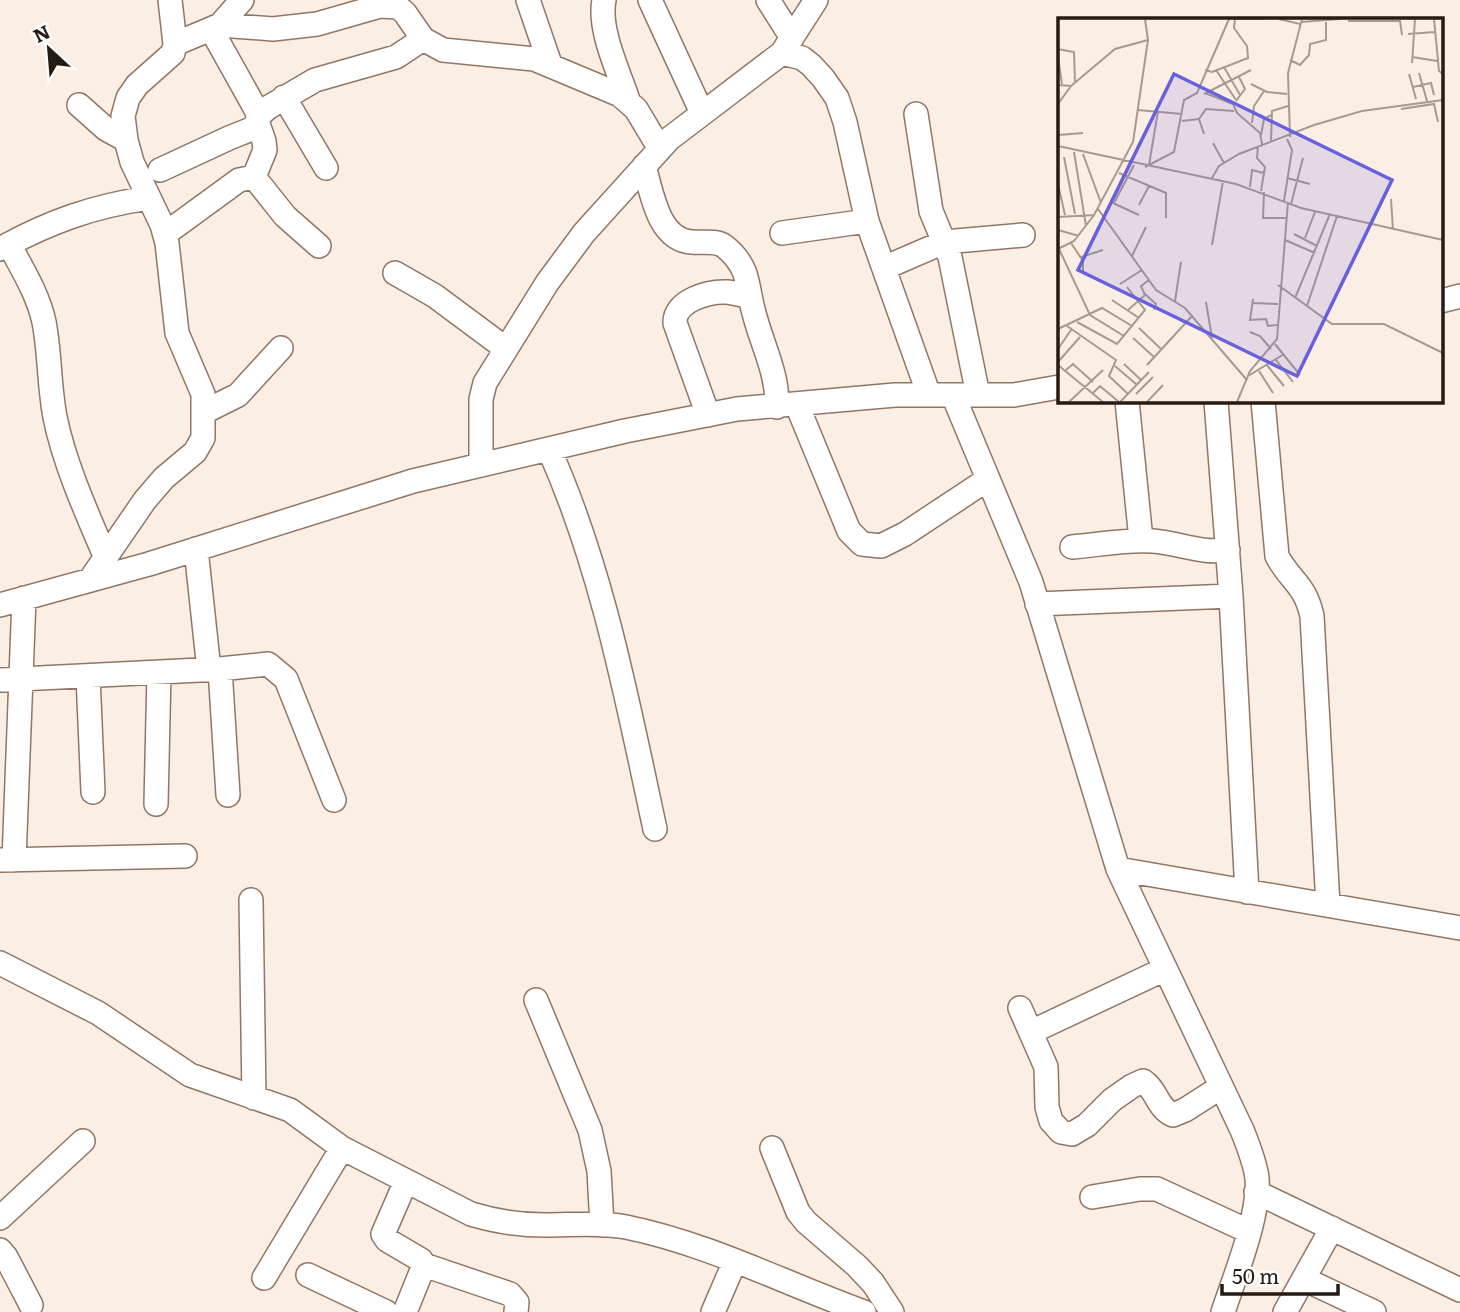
<svg xmlns="http://www.w3.org/2000/svg" width="1460" height="1312" viewBox="0 0 1460 1312" font-family="Literata,serif">
	<rect width="100%" height="100%" fill="#fbeee5"/>
	<g fill="none" stroke-linecap="round" stroke-linejoin="round">
		<defs>
			<path id="minor" d="M 528,0 L 550,64
				M 604,0 C 598,30 619,72 628,100
				M 650,0 L 702,113
				M 768,0 L 792,38
				M 220,25 L 273,29 L 317,24 L 380,6 L 398,7 L 405,13 L 423,39 L 443,50 L 534,59 L 620,95 L 636,109 L 660,149
				M 211,29 L 259,115
				M 175,44 L 220,25 L 242,0
				M 782,53 L 802,58 L 811,65 L 823,78 L 837,98 L 845,122 L 867,221 L 929,395
				M 284,97 L 326,168
				M 79,105 L 106,129 L 126,140
				M 916,114 L 931,211 L 950,257 L 978,395
				M 644,166 C 652,193 658,240 692,242 C 702,243 716,240 724,246 C 732,252 740,262 744,271 C 749,284 750,300 754,313 C 762,345 778,373 777,407
				M 160,170 L 229,138 L 259,126
				M 254,177 L 265,150 L 264,141 L 257,121 L 259,115 L 269,107 L 315,80 L 396,57 L 423,39
				M 782,233 L 867,221
				M 165,234 L 239,180 L 254,177 L 285,216 L 319,246
				M 9,244 C 22,269 38,294 44,322 C 50,353 49,386 55,417 C 64,463 88,516 106,558
				M 0,249 C 49,222 93,206 149,198
				M 884,268 L 944,242 L 1023,235
				M 395,273 L 435,296 L 505,348
				M 1441,301 L 1460,296
				M 953,395 L 1031,582 L 1118,869 L 1242,1130 C 1248,1145 1255,1162 1257,1178 C 1260,1215 1235,1276 1223,1312
				M 1127,401 L 1141,540
				M 1216,401 L 1231,596 L 1247,892
				M 1263,401 L 1277,556 C 1290,581 1305,584 1312,616 L 1328,905
				M 797,405 L 849,531 L 862,544 L 881,546 L 905,534 L 988,479
				M 204,412 L 238,395 L 281,348
				M 708,415 L 675,323 C 674,301 708,291 727,292 C 735,293 743,295 750,297
				M 549,449 C 603,570 627,700 655,829
				M 481,465 L 481,399 L 485,383 L 547,283 L 584,233 L 669,139 L 782,53 L 816,0
				M 1072,547 C 1098,545 1126,539 1153,541 C 1179,543 1201,554 1228,550
				M 196,549 L 209,670
				M 90,580 L 145,500 L 164,478 L 195,452 L 203,438 L 203,394 L 177,333 L 167,243 L 162,225 L 132,162 L 126,140 L 123,116 L 128,98 L 137,85 L 173,53 L 175,44 L 170,0
				M 1037,604 L 1231,596
				M 0,605 L 149,564 L 413,481 L 625,431 L 737,409 L 895,395 L 1014,395 L 1059,387
				M 220,669 L 228,795
				M 88,676 L 93,792
				M 0,680 L 220,669 L 268,664 L 286,679 L 334,800
				M 156,804 L 159,673
				M 0,860 L 185,856
				M 14,860 L 24,598
				M 1118,869 L 1460,928
				M 251,900 L 254,1098
				M 0,963 L 98,1013 L 190,1075 L 290,1110 L 342,1148 L 471,1214 C 494,1221 521,1225 545,1225 C 572,1225 600,1222 626,1227 C 709,1244 784,1283 864,1312
				M 536,1000 L 590,1130 L 599,1171 L 602,1225
				M 1020,1008 L 1046,1067 L 1047,1107 L 1051,1121 L 1061,1132 L 1072,1134 L 1087,1125 L 1112,1100 L 1132,1086 L 1143,1081 C 1157,1090 1157,1108 1173,1115 L 1185,1110 L 1221,1087
				M 1031,1032 L 1165,969
				M 772,1148 L 798,1212 L 806,1222 L 857,1266 L 873,1283 L 892,1312
				M 1256,1192 L 1460,1290
				M 1092,1197 L 1140,1189 L 1157,1189 L 1248,1231
				M 0,1218 L 83,1141
				M 0,1250 L 6,1257 L 31,1305
				M 424,1265 L 510,1294 L 517,1302 L 516,1312
				M 308,1275 L 386,1312
				M 264,1278 L 342,1148
				M 1304,1279 L 1374,1312
				M 405,1312 L 424,1265 L 421,1260 L 387,1240 L 383,1234 L 406,1181
				M 713,1312 L 735,1261
				M 1285,1312 L 1332,1228"/>
		</defs>
		<!-- minor casing -->
		<use href="#minor" stroke="#927663" stroke-width="26"/>
		<!-- minor -->
		<use href="#minor" stroke="#fff" stroke-width="23"/>
	</g>
	<!-- overview -->
	<g transform="translate(1058 18)">
		<rect width="385" height="385" fill="#fbeee5"/>
		<path fill="none" stroke="#a69a91" stroke-width="2" d="M 178,1 L 206,1M 221,1 L 242,6M 376,1 L 381,53 L 385,56M 290,3 L 342,3 L 344,17M 243,4 L 282,1M 350,16 L 377,14M 0,31 L 16,34 L 17,64M 354,39 L 379,43M 0,40 L 4,66M 232,42 L 242,47 L 251,37 L 252,26 L 268,22 L 268,4M 354,45 L 357,1M 166,49 L 182,77M 147,52 L 154,54 L 190,40 L 189,28 L 176,10 L 177,1M 158,52 L 178,82M 361,55 L 369,83M 351,56 L 358,81M 193,66 L 209,74 L 229,76M 0,67 L 13,68 L 57,31 L 90,22M 355,69 L 373,65 L 376,77M 147,75 L 175,86 L 179,95 L 202,115 L 204,126M 146,76 L 193,52M 178,83 L 187,71 L 181,59M 0,86 L 13,68M 343,91 L 376,86 L 380,104M 80,92 L 124,96M 141,101 L 148,91 L 176,93M 124,103 L 141,101 L 146,116M 194,105 L 196,88 L 206,73M 0,117 L 25,115M 203,117 L 206,101 L 213,97M 232,119 L 230,55 L 244,1M 213,124 L 214,93 L 230,88M 155,125 L 166,145M 0,128 L 178,166 L 243,190 L 385,222M 200,128 L 199,140 L 207,149 L 203,173M 16,134 L 28,208M 25,136 L 43,185M 6,139 L 17,196M 91,147 L 100,93M 87,149 L 116,134 L 126,82 L 139,75 L 171,1M 61,155 L 108,175 L 108,200M 154,160 L 161,148 L 181,136 L 256,107 L 304,93 L 385,82M 229,160 L 252,166M 0,166 L 7,197M 192,169 L 194,152 L 206,155M 206,174 L 205,200 L 229,200M 333,181 L 335,212M 226,183 L 234,132 L 229,121M 55,185 L 81,197M 56,185 L 76,147M 233,186 L 245,140M 81,187 L 91,168M 40,191 L 98,272 L 127,290 L 188,361M 0,199 L 36,197M 0,212 L 21,218M 236,216 L 259,228M 247,220 L 257,194M 227,222 L 257,235M 13,225 L 25,243 L 25,253M 154,227 L 165,163M 0,231 L 16,223 L 36,197 L 75,124 L 90,22 L 87,1M 1,231 L 32,297 L 66,318M 74,238 L 88,209M 23,239 L 45,232M 62,266 L 84,252M 220,267 L 274,306 L 326,306 L 385,335M 87,276 L 98,286 L 96,292M 237,280 L 272,196M 195,281 L 192,302 L 208,301 L 210,308 L 219,307M 54,282 L 81,300M 117,283 L 123,244M 148,284 L 154,320M 195,285 L 220,286M 249,288 L 279,198M 70,292 L 87,277 L 83,268 L 91,262M 19,304 L 59,326 L 87,292 L 69,269M 9,308 L 58,342 L 51,358 L 70,376M 81,310 L 103,331M 0,311 L 44,290 L 74,308M 192,314 L 202,318 L 213,331M 75,320 L 96,339M 217,326 L 242,357M 0,331 L 13,312M 218,342 L 235,364M 0,344 L 22,319M 66,346 L 83,362M 208,346 L 226,368M 0,347 L 45,384M 89,347 L 134,298M 57,348 L 78,366M 8,352 L 15,346 L 35,364M 201,353 L 215,375M 190,358 L 226,336M 35,375 L 42,368 L 61,384M 78,376 L 95,359M 11,384 L 45,352M 62,384 L 91,354M 89,384 L 105,367M 179,384 L 192,353 L 219,321 L 230,184"/>
		<path fill="#6761db" fill-opacity="0.15" stroke="#6761db" stroke-width="3.5" d="M 116,56 L 334,162 L 239,358 L 20,252 Z"/>
		<rect width="385" height="385" fill="none" stroke="#261b13" stroke-width="3.5"/>
	</g>
	<!-- north arrow -->
	<g transform="translate(49 49) rotate(334)" stroke="#fefefe" stroke-width="5" paint-order="stroke">
	<path d="M0-5L12 26L0 18L-12 26Z" fill="#261b13"/>
	<text y="-10" font-size="19" font-weight="bold" text-anchor="middle" fill="#261b13">N</text>
	</g>
	<!-- scale -->
	<path d="M1222 1284v10h116v-10" fill="none" stroke="#261b13" stroke-width="3.5"/>
	<text x="1232" y="1284" font-size="21" fill="#261b13" stroke="#fefefe" stroke-width="5" paint-order="stroke">50 m</text>
</svg>
